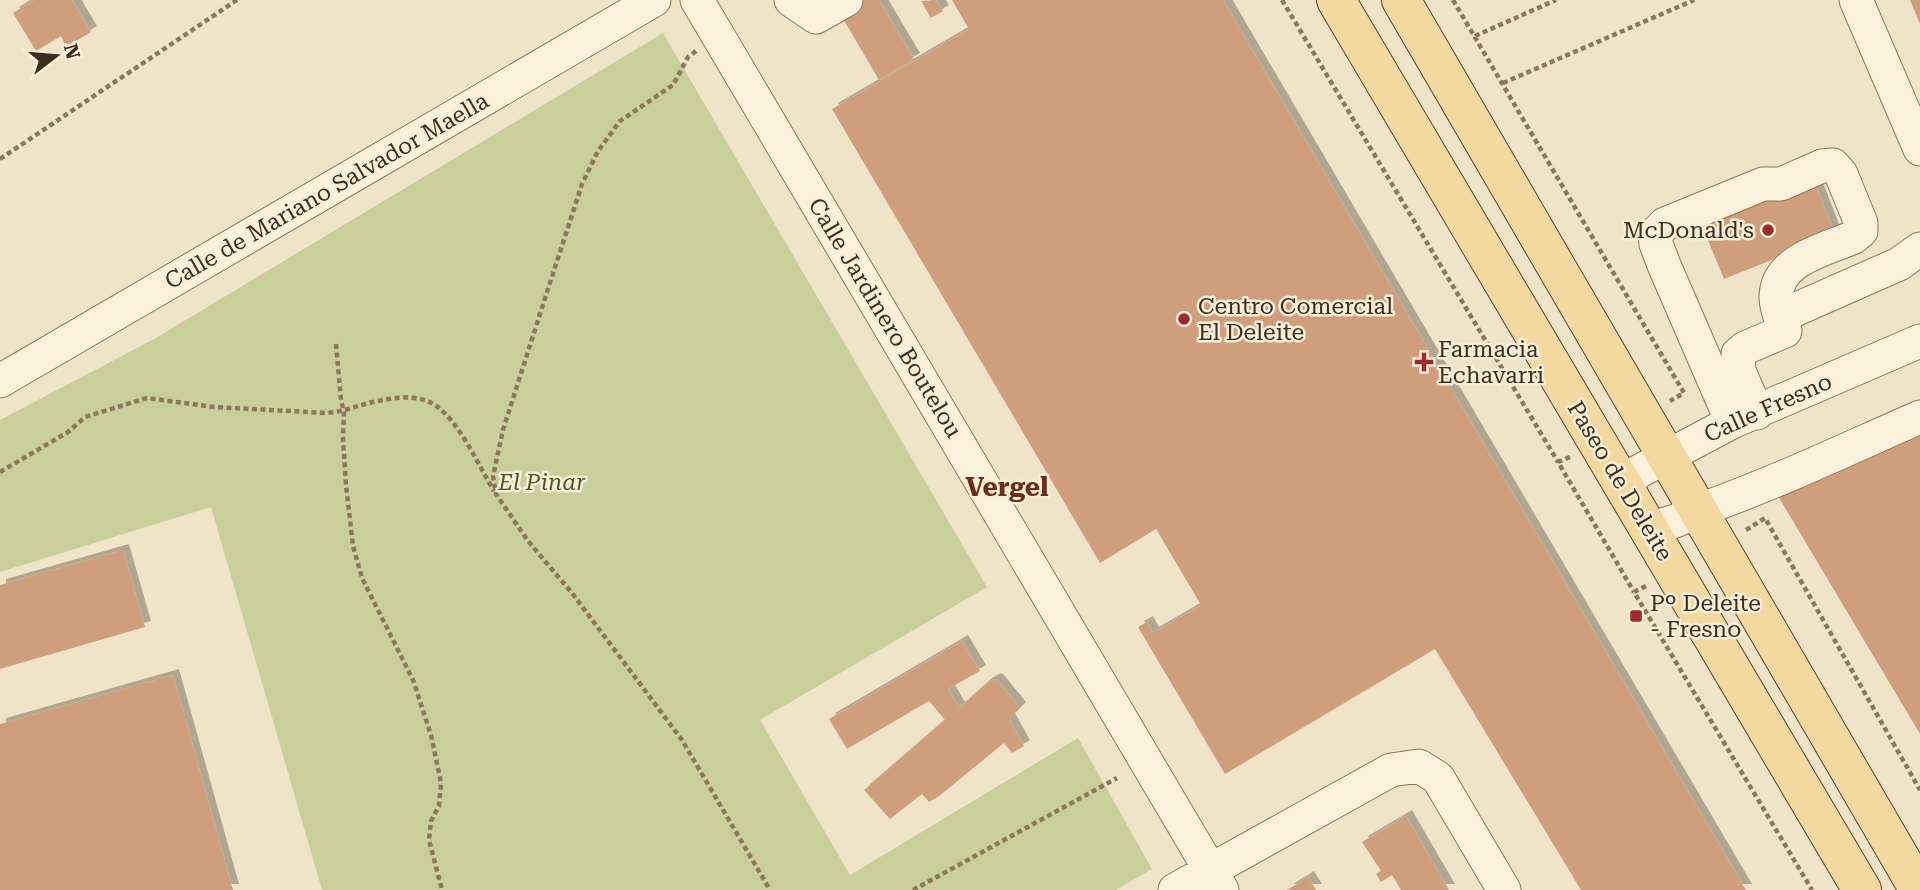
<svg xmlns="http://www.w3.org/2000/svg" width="1920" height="890" viewBox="0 0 1920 890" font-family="'Roboto Serif',serif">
	<defs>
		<filter id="shadow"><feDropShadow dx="6" dy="-6" stdDeviation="0" flood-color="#0004"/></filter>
	</defs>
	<rect width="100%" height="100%" fill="#f0e4c8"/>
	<!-- green -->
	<path fill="#c9cf9b" d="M 663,33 L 987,587 L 760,720 L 850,875 L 1078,738 L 1152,869 L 1116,890 L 322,890 L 211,507 L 0,572 L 0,420 L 154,339 Z"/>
	<!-- building -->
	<path fill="#cf9f7d" filter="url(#shadow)" d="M 34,0 L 72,0 L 91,32 L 66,47 L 61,36 L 36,51 L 13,13 Z
		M 832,0 L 879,0 L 914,59 L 879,80 Z
		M 936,0 L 943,11 L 931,18 L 921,1 Z
		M 952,0 L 1223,0 L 1746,890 L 1581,890 L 1435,649 L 1225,774 L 1138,627 L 1147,622 L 1153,633 L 1201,605 L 1156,529 L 1100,563 L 832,109 L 969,29 Z
		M 1910,0 L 1920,0 L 1920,24 Z
		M 1814,181 L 1835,235 L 1724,279 L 1702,226 Z
		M 1920,430 L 1920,734 L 1775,491 Z
		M 123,550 L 145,627 L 0,669 L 0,585 Z
		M 962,641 L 980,671 L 948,689 L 959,708 L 986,684 L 995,679 L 998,681 L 1020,708 L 1009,719 L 1024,746 L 1012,753 L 1004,743 L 938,797 L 929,802 L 922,794 L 890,819 L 864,790 L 945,720 L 929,701 L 847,749 L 829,719 Z
		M 173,675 L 233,890 L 0,890 L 0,724 Z
		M 1406,816 L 1449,890 L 1401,890 L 1392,875 L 1381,882 L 1376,874 L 1381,871 L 1362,842 Z
		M 1308,877 L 1316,890 L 1287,890 Z"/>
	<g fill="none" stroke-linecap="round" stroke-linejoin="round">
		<defs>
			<path id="minor" d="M 697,0 L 1222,890
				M 791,0 L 816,17 L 846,0
				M 1856,0 L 1920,149
				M 1781,316 L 1899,264 L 1920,249
				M 0,381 L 654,0
				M 1732,422 L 1664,265 L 1656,244 L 1655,234 L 1665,224 L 1763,184 L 1781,184 L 1822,166 L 1833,165 L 1841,174 L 1861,223 L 1861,231 L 1854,237 C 1825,250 1776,259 1776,298 C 1776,309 1782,321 1785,331 L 1745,348 L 1738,354 L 1739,371 L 1757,413
				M 1625,489 L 1636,473 L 1732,422 L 1920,341
				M 1649,527 C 1673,525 1684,516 1705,508 C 1778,482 1849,448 1920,417
				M 1175,890 L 1391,770 L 1419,766 L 1438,778 L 1504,890"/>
			<path id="major" d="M 1336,0 L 1862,890
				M 1401,0 L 1919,890"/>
		</defs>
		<!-- minor casing -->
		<use href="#minor" stroke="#8d765c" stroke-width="35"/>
		<!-- major casing -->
		<use href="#major" stroke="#5b4430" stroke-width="40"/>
		<!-- path -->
		<path stroke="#8d765c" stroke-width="4.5" stroke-dasharray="5 3.5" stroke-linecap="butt" d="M 1282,0 L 1558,462
			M 1453,0 L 1684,393 L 1670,401
			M 1475,36 L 1556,0
			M 696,51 L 688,57 L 673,85 L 620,121 L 598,151 L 582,184 L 547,292 L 503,430 L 493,476 L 496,494 L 528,541 L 572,593 L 682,740 L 770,890
			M 1503,83 L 1694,0
			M 0,159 L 237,0
			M 336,344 L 341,400 L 344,412 L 343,438 L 346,485 L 353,546 L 362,578 L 413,680 L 431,735 L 441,783 L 439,806 L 431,821 L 429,840 L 442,890
			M 1570,457 L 1558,462 L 1634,592
			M 0,472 L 68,432 L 85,417 L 147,398 L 214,407 L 326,413 C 345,412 360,404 378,401 C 392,398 413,395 427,401 C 455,411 478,465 494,491
			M 1746,530 L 1765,518 L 1920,790
			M 1646,586 L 1634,592 L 1812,890
			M 913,890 L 1117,778"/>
		<!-- minor -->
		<use href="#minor" stroke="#faf1dc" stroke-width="33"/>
		<!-- major -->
		<use href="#major" stroke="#f3d9a0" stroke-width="38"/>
	</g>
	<!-- markers -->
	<g fill="#9e2a2b" stroke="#f7eed8" stroke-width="2.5">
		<circle cx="1768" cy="230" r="7"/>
		<circle cx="1184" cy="319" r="7"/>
		<path d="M1420.5 351.5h7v7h7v7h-7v7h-7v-7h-7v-7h7z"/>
		<rect x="1629" y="609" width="14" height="14" rx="3.5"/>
	</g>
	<g text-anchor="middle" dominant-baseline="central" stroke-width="5" stroke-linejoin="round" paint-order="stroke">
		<!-- street labels -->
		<g font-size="23" fill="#3d2e20" stroke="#f7eed8">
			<text transform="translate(327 191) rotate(-30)">Calle de Mariano Salvador Maella</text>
			<text transform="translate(885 318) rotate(59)">Calle Jardinero Boutelou</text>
			<text transform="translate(1768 408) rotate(-24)">Calle Fresno</text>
			<text transform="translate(1620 481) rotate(59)">Paseo de Deleite</text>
		</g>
		<!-- poi labels -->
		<g font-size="23" fill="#3d2e20" stroke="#f7eed8" text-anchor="start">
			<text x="1754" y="230" text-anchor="end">McDonald's</text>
			<text x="1198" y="306">Centro Comercial<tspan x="1198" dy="26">El Deleite</tspan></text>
			<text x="1438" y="349">Farmacia<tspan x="1438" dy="26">Echavarri</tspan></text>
			<text x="1650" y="603">Pº Deleite<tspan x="1650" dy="26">- Fresno</tspan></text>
		</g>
		<!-- park labels -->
		<g font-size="23" font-style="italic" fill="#4d5a26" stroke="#f7eed8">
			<text x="542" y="482">El Pinar</text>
		</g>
		<!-- quarter labels -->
		<g font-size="26" font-weight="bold" fill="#6b2e1e" stroke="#f7eed8">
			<text x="1007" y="487">Vergel</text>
		</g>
	</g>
	<!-- north arrow -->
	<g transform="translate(56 56) rotate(74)" stroke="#f7eed8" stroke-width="5" paint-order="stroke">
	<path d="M0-5L12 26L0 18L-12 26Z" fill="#3d2e20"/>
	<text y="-10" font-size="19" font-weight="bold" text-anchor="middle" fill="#3d2e20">N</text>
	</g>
</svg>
